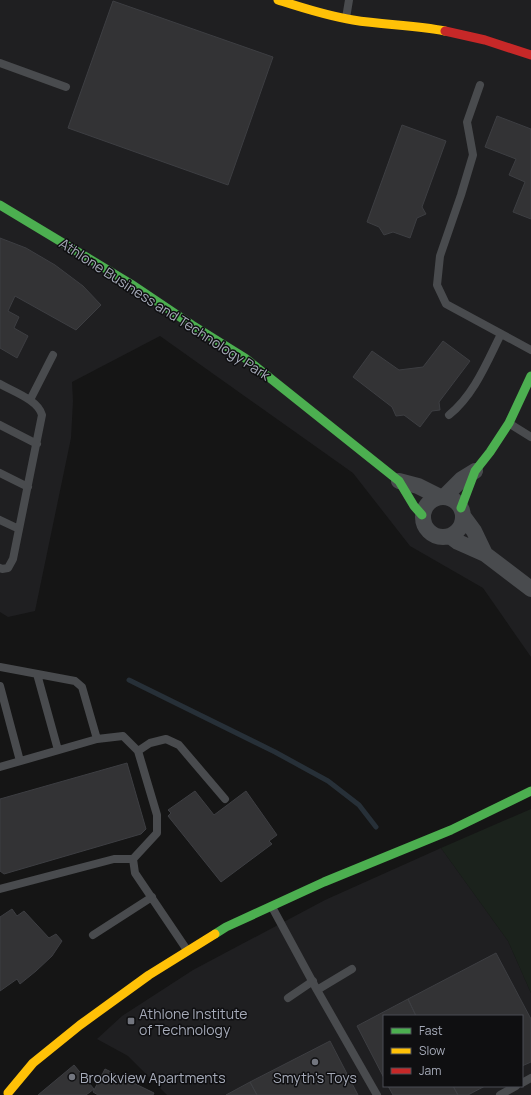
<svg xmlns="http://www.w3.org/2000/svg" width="531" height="1095" viewBox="0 0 531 1095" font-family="Manrope,sans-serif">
	<rect width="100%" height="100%" fill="#151515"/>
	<!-- built -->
	<path fill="#1f1f21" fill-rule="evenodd" d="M 0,0 L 531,0 L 531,657 L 483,588 L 410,546 L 353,473 L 160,336 L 72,382 L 73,401 L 71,438 L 35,611 L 8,617 L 0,612 Z
		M 441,848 L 508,941 L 531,993 L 531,1095 L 167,1095 L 128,1056 L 97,1039 L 122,1016 L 193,970 L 325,900 ZM 384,1016 L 522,1016 L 522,1086 L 384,1086 Z"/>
	<!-- grass -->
	<path fill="#1b221c" d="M 531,809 L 531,993 L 508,941 L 441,848 Z"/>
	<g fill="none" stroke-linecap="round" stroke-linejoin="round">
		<!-- stream -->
		<path stroke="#273038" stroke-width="5" d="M 129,680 L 275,752 L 328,781 L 359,805 L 376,827"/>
	</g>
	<!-- building -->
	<path fill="#333335" stroke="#3d3e42" d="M 113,1 L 273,57 L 228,185 L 68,128 Z
		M 497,116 L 531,129 L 531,219 L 513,212 L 525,182 L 509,175 L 516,159 L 485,147 Z
		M 402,125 L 446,141 L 422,207 L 426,214 L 417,218 L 410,238 L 393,232 L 384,235 L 379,227 L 367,222 Z
		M 0,238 L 26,248 L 55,265 L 83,286 L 101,305 L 76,330 L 15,296 L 8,311 L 19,317 L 14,328 L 28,336 L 17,358 L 0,348 Z
		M 443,341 L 470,361 L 439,402 L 440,410 L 432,411 L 420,427 L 404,415 L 396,416 L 392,407 L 353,377 L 372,351 L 399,370 L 423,367 Z
		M 127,763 L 146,829 L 141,834 L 4,874 L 0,871 L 0,799 Z
		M 195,791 L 214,815 L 246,791 L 277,835 L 269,841 L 272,844 L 221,882 L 168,816 L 171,813 L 168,810 Z
		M 12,909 L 17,916 L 24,911 L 49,938 L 56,934 L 62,941 L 52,956 L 36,971 L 20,984 L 17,979 L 0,991 L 0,917 Z
		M 496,953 L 531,1019 L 531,1062 L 522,1066 L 522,1016 L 416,1016 L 408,999 Z
		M 408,999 L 416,1016 L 384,1016 L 384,1078 L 357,1026 Z
		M 330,1041 L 358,1095 L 257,1095 L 250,1082 Z
		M 74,1065 L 94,1089 L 86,1095 L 38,1095 Z
		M 105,1069 L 154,1093 L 153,1095 L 98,1095 L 93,1092 Z
		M 250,1082 L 257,1095 L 226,1095 Z
		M 388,1086 L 453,1086 L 458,1095 L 393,1095 Z
		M 453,1086 L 485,1086 L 468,1095 L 458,1095 Z"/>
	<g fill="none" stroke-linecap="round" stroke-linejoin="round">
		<!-- lane -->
		<path stroke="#494b4e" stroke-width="8" d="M 346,18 L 349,0
			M 0,63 L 66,87
			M 480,85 L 467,122 L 473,155 L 461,195 L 440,256 L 437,285 L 446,304 L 531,350
			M 0,384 C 14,392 38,400 42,415 L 13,559 L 8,568 L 2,569 L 0,568
			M 30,400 L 53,355
			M 449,415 C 474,395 487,362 501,334
			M 510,424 L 531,437
			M 0,425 L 37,444
			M 0,473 L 28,487
			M 0,520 L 19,529
			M 0,667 L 75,681 L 82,687 L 97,739
			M 37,674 L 58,750
			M 0,686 L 20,761
			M 138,751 L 150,743 L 166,739 L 179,745 L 225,799
			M 0,767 L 97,739 L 123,736 L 138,751 L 157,815 L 157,833 L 133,859 L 135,873 L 187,950
			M 0,889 L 114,859 L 133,859
			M 272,907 L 317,990 L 377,1095
			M 93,935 L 152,897
			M 317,990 L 352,969
			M 288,998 L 313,981
			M 522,1083 L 531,1078
			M 500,1095 L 516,1086"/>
		<!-- street -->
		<path stroke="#494b4e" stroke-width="16" d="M 399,481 L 418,486 L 438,496
			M 445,496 L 462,479 L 475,471
			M423 517a20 20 0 1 1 40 0a20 20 0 1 1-40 0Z
			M 463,516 L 474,531 L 485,554
			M 450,536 L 458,542 L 485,554 L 531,589"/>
		<!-- fast -->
		<path stroke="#4caf50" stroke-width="9" d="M 0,205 L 131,284 L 192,325 L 245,358 L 399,481 L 414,506 L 422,515
			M 461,508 L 475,471 L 490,452 L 509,423 L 531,376
			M 215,934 L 226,927 L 324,882 L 451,830 L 531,791"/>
		<!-- slow -->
		<path stroke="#ffc107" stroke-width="9" d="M 278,0 C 303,8 327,16 353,20 C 383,25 414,25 445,31
			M 8,1093 L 33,1063 L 80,1025 L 149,975 L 215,934"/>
		<!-- jam -->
		<path stroke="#c62828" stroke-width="9" d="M 445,31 L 485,40 L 531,55"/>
	</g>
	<!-- markers -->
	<g fill="#73767f" stroke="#0f0f11" stroke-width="1.5">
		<rect x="127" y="1017" width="8" height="8" rx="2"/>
		<circle cx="315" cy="1062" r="4"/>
		<circle cx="72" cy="1077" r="4"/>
	</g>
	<g text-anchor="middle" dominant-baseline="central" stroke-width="3" stroke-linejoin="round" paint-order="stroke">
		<!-- street labels -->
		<g font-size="14" fill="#a5aab8" stroke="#0f0f11">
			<text transform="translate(165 309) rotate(33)">Athlone Business and Technology Park</text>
		</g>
		<!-- poi labels -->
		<g font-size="14" fill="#a5aab8" stroke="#0f0f11" text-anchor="start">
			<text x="139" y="1013">Athlone Institute<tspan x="139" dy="16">of Technology</tspan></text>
			<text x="80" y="1077">Brookview Apartments</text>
			<text x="315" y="1077" text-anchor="middle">Smyth's Toys</text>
		</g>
	</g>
	<!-- legend -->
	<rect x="383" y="1015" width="140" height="72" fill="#0f0f11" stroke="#4b4d54"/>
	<rect x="391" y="1028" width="20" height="6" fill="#4caf50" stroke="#4b4d54"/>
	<text x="419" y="1035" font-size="12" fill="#a5aab8">Fast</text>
	<rect x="391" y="1048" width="20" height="6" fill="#ffc107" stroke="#4b4d54"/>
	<text x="419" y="1055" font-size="12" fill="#a5aab8">Slow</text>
	<rect x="391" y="1068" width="20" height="6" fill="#c62828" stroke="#4b4d54"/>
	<text x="419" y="1075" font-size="12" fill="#a5aab8">Jam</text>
</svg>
